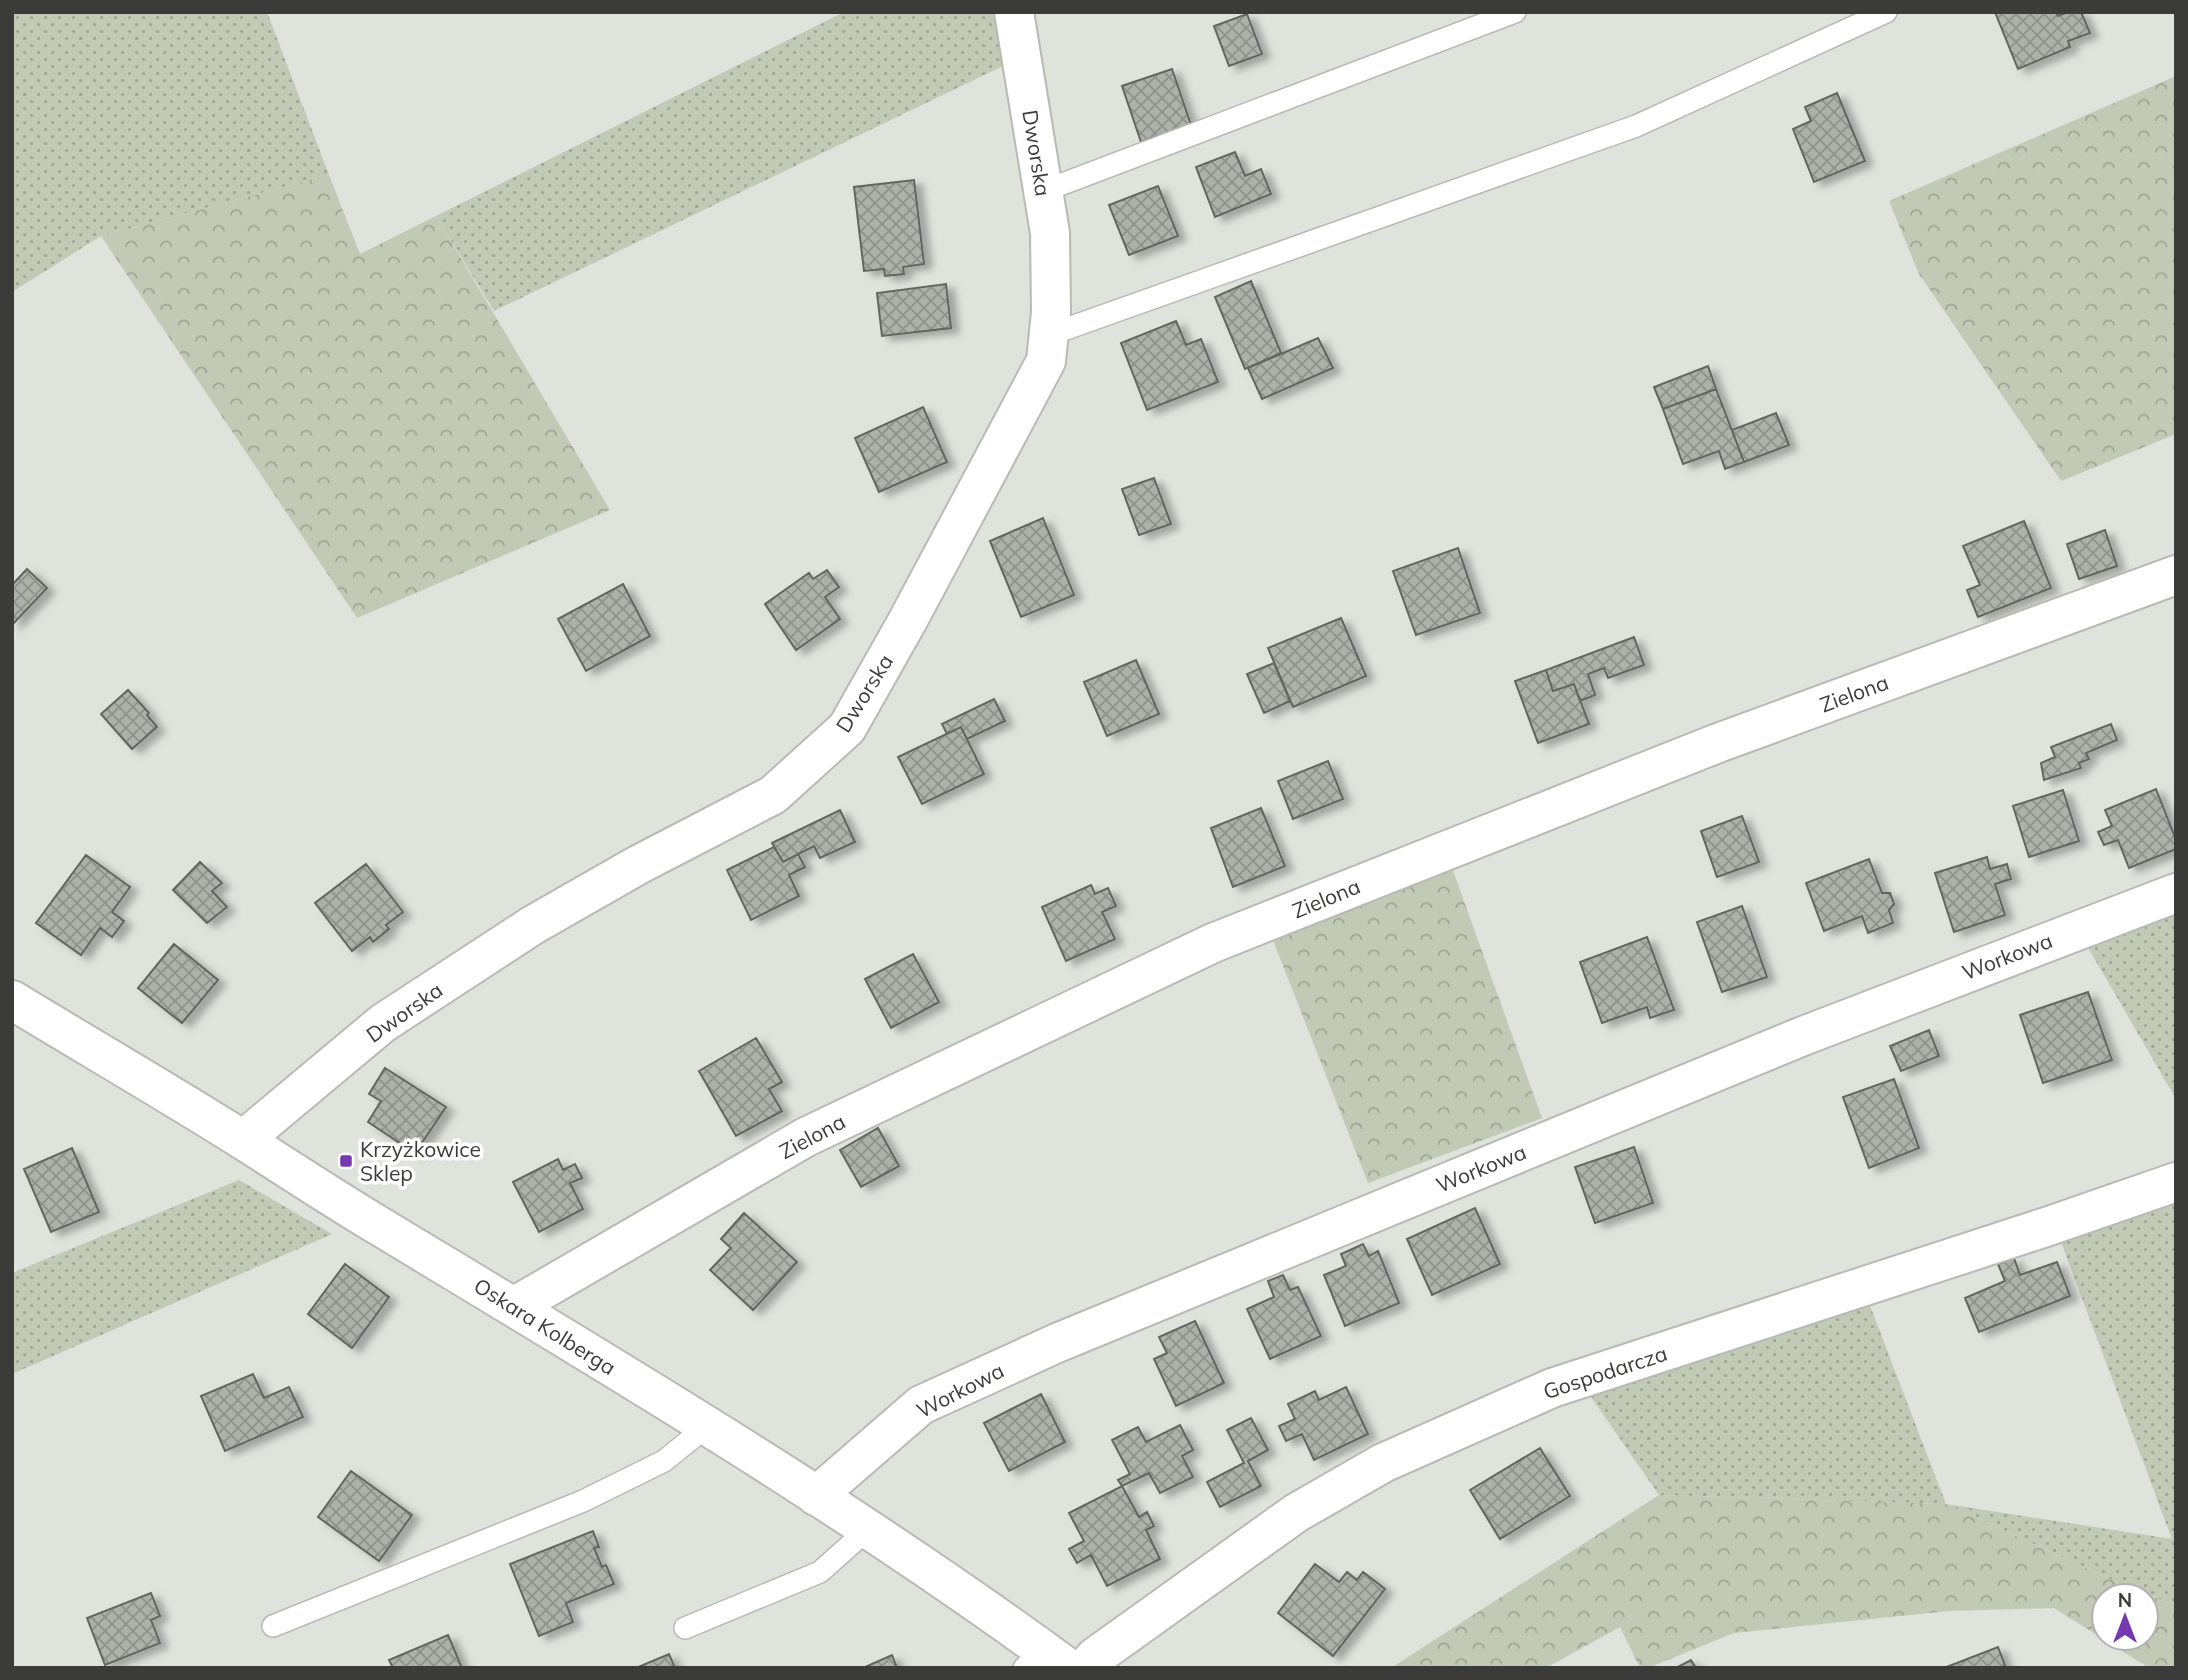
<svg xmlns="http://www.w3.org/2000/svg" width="2188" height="1680" viewBox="0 0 2188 1680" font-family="Mulish,sans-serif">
	<defs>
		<pattern id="grass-dots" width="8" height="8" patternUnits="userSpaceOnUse" patternTransform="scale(1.75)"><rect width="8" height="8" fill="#c2cab6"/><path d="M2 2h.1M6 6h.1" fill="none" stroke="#9fa595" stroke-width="1.8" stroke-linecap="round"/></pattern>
		<pattern id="forest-crowns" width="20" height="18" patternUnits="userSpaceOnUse" patternTransform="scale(1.75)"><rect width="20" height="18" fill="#c2cab6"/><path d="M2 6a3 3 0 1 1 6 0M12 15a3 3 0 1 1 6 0" fill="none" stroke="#9fa595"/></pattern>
		<pattern id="building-cross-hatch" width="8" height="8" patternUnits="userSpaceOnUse" patternTransform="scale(1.75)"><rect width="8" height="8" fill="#aeb1aa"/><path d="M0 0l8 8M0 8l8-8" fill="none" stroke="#8f918b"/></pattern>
		<filter id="shadow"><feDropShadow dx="8" dy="4.5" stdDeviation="3.5" flood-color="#0004"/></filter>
	</defs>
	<rect width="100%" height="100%" fill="#e0e2dc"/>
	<!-- grass -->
	<path fill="url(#grass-dots)" d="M 12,12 L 267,12 L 329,175 L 101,236 L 12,292 Z
		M 844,12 L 993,12 L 1003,66 L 494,311 L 436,216 Z
		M 2176,910 L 2176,1099 L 2086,944 Z
		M 239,1180 L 332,1234 L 12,1374 L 12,1273 Z
		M 2176,1199 L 2176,1606 L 2112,1580 L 1946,1504 L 1659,1495 L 1591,1397 L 1869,1303 L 1946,1504 L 2172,1539 L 2061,1242 Z"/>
	<!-- forest -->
	<path fill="url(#forest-crowns)" fill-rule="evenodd" d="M 2176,76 L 2176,434 L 2061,481 L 1919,274 L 1889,201 Z
		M 329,175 L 360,254 L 436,216 L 610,510 L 357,618 L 101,236 Z
		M 1451,865 L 1542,1118 L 1368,1183 L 1271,935 Z
		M 1659,1495 L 1946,1504 L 2112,1580 L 2176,1606 L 2176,1668 L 2149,1668 L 2054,1608 L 1949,1611 L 1734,1633 L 1648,1668 L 1640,1668 L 1620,1627 L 1546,1668 L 1391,1668 ZM 2104,1596 L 2146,1596 L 2146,1638 L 2104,1638 Z"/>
	<!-- building -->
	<path fill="url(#building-cross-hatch)" stroke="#646660" stroke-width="2" filter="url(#shadow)" d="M 1995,12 L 2056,12 L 2058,16 L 2068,12 L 2081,12 L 2090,33 L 2068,41 L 2070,47 L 2018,69 Z
		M 1247,14 L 1262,54 L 1229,66 L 1214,26 Z
		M 1172,69 L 1191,125 L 1141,142 L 1122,86 Z
		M 1837,93 L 1865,161 L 1814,182 L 1793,129 L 1811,121 L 1805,107 Z
		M 1235,152 L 1245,176 L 1261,169 L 1271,194 L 1215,217 L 1196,167 Z
		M 914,180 L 924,264 L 903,267 L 904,274 L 885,276 L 884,269 L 864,271 L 854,187 Z
		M 1158,186 L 1178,236 L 1129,255 L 1109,205 Z
		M 1251,281 L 1281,353 L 1245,369 L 1215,297 Z
		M 946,284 L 951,328 L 882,336 L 877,293 Z
		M 1176,321 L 1186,345 L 1201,339 L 1218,382 L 1147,410 L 1121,343 Z
		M 1318,338 L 1333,368 L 1262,399 L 1248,368 Z
		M 1708,366 L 1716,389 L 1663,409 L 1654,387 Z
		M 1716,389 L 1744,462 L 1725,469 L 1719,451 L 1683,464 L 1663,409 Z
		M 923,407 L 947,462 L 879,492 L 855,438 Z
		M 1776,413 L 1789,445 L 1744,462 L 1732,430 Z
		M 1154,478 L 1171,524 L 1139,535 L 1122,489 Z
		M 1043,518 L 1074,595 L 1021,617 L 990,541 Z
		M 2024,521 L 2051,588 L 1978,617 L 1967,590 L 1980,585 L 1963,546 Z
		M 2105,530 L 2117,566 L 2079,579 L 2067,544 Z
		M 1458,548 L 1480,613 L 1416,635 L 1393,571 Z
		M 27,569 L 47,588 L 12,625 L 12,585 Z
		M 827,570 L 839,587 L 825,597 L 840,619 L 796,650 L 765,604 L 809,573 L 813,579 Z
		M 623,584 L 650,636 L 586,671 L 558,619 Z
		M 1341,618 L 1366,676 L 1293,707 L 1268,648 Z
		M 1634,637 L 1644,665 L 1608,678 L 1604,668 L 1588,674 L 1595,695 L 1580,701 L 1574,684 L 1553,691 L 1546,670 Z
		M 1136,660 L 1159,714 L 1107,736 L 1084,682 Z
		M 1274,663 L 1290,701 L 1264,713 L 1247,674 Z
		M 1546,670 L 1553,691 L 1574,684 L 1589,724 L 1538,743 L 1515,681 Z
		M 128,690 L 149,713 L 147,715 L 157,727 L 132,749 L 101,714 Z
		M 994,699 L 1005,721 L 967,739 L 961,727 L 947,734 L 942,724 Z
		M 2111,724 L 2117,740 L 2086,753 L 2089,759 L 2079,763 L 2081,768 L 2044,780 L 2041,763 L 2055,757 L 2051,747 Z
		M 961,727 L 984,774 L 922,804 L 898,757 Z
		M 1328,761 L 1343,799 L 1293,819 L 1278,781 Z
		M 2156,789 L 2176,840 L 2176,849 L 2129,868 L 2118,840 L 2104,845 L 2098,832 L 2112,826 L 2105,810 Z
		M 2063,790 L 2079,841 L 2029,857 L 2013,806 Z
		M 1261,808 L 1285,866 L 1233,887 L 1211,828 Z
		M 840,810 L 855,842 L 820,858 L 814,846 L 783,862 L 772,843 Z
		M 1742,816 L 1759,862 L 1717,877 L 1701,831 Z
		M 774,847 L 783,862 L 798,854 L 805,867 L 789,875 L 799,896 L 751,920 L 727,870 Z
		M 86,855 L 130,887 L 112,912 L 124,921 L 112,937 L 100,928 L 81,955 L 36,923 Z
		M 1987,857 L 1990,869 L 2007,864 L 2011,879 L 1995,884 L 2005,915 L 1954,932 L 1935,873 Z
		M 1869,859 L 1882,893 L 1890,893 L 1894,904 L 1889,910 L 1893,923 L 1868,933 L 1862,916 L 1824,931 L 1806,883 Z
		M 200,862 L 222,883 L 212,891 L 227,907 L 207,923 L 173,890 Z
		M 366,864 L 403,912 L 386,925 L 389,929 L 373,942 L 370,937 L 352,951 L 315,903 Z
		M 1091,885 L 1095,894 L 1108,888 L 1116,906 L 1102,912 L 1115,939 L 1066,961 L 1042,907 Z
		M 1742,906 L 1767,977 L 1722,992 L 1697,922 Z
		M 1647,937 L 1674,1010 L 1650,1018 L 1647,1007 L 1602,1023 L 1580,962 Z
		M 174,944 L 218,980 L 182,1023 L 138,988 Z
		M 913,954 L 939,1002 L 891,1028 L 865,979 Z
		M 2088,992 L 2112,1060 L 2043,1083 L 2020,1015 Z
		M 1929,1030 L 1939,1056 L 1901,1071 L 1890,1046 Z
		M 756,1038 L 782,1082 L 769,1089 L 782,1111 L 736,1136 L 699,1071 Z
		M 385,1068 L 446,1107 L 415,1153 L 368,1122 L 381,1101 L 369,1094 Z
		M 1894,1079 L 1919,1148 L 1869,1168 L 1843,1097 Z
		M 878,1128 L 899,1166 L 861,1187 L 840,1150 Z
		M 1634,1147 L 1653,1203 L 1595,1223 L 1575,1167 Z
		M 72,1148 L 99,1212 L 51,1232 L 24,1169 Z
		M 558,1159 L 563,1170 L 575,1164 L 582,1178 L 570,1183 L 583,1209 L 539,1232 L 513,1182 Z
		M 1475,1208 L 1500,1264 L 1432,1295 L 1407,1239 Z
		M 744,1213 L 797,1262 L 753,1310 L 710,1270 L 731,1248 L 721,1239 Z
		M 1363,1244 L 1369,1256 L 1378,1251 L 1399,1303 L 1345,1326 L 1324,1275 L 1346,1266 L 1341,1254 Z
		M 2014,1258 L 2020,1275 L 2057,1262 L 2070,1296 L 1979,1332 L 1965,1298 L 2005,1281 L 1998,1264 Z
		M 345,1264 L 389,1297 L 352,1348 L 308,1314 Z
		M 1283,1275 L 1290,1290 L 1298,1287 L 1321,1336 L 1270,1359 L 1247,1309 L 1274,1297 L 1268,1281 Z
		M 1195,1321 L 1224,1383 L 1176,1406 L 1154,1359 L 1167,1353 L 1159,1337 Z
		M 253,1374 L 264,1398 L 289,1387 L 303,1417 L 225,1451 L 201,1396 Z
		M 1346,1387 L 1368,1434 L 1314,1460 L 1302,1434 L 1286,1441 L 1279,1426 L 1295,1419 L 1288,1404 L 1315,1391 L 1319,1400 Z
		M 1041,1394 L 1065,1442 L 1009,1471 L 984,1423 Z
		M 1251,1418 L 1268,1450 L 1248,1461 L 1261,1486 L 1220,1507 L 1207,1482 L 1244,1463 L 1227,1430 Z
		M 1180,1425 L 1193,1450 L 1182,1456 L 1193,1477 L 1160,1493 L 1149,1473 L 1122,1486 L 1118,1480 L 1130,1474 L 1112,1440 L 1138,1427 L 1146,1442 Z
		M 1540,1448 L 1570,1496 L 1500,1539 L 1470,1490 Z
		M 351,1471 L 412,1515 L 379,1561 L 318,1517 Z
		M 1122,1486 L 1139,1517 L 1147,1512 L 1154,1526 L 1146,1530 L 1160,1559 L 1107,1586 L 1091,1555 L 1077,1563 L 1069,1549 L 1084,1541 L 1069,1513 Z
		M 593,1531 L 599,1547 L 594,1548 L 602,1567 L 606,1565 L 614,1584 L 566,1603 L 573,1622 L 539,1636 L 510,1564 Z
		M 1315,1564 L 1339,1582 L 1347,1572 L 1357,1580 L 1363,1572 L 1385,1589 L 1333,1656 L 1278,1613 Z
		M 151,1593 L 160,1616 L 151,1620 L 160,1643 L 105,1665 L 87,1618 Z
		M 448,1635 L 462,1668 L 393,1668 L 389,1660 Z
		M 1998,1647 L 2006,1668 L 1944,1668 Z
		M 669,1654 L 675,1668 L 636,1668 Z
		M 892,1655 L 897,1668 L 863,1668 Z
		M 1691,1660 L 1696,1668 L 1676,1668 Z"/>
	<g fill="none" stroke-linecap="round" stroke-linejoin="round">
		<defs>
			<path id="service" d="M 1044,191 L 1515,12
				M 1049,335 L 1636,126 L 1886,12
				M 273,1626 L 583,1501 L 664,1461 L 706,1427
				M 685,1628 L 820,1572 L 867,1530
				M 1024,1668 L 1044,1650"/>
			<path id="minor" d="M 243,1140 L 383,1023 L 533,925 L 638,865 L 773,795 L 847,728 L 908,620 L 1046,361 L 1051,312 L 1050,233 L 1014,12
				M 515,1306 L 806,1137 L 1213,943 L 1718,743 L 2176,575
				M 816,1496 L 921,1405 L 1057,1343 L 1803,1036 L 2176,893
				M 1085,1668 L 1095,1657 L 1296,1513 L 1383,1463 L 1552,1388 L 2049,1226 L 2176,1182"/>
			<path id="secondary" d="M 12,1000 C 89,1047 167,1092 243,1140 C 289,1169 334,1199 381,1227 C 614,1368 849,1507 1068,1668"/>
		</defs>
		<!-- service casing -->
		<use href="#service" stroke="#b8bab4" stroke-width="24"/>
		<!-- minor casing -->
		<use href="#minor" stroke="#b8bab4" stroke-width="42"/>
		<!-- secondary casing -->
		<use href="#secondary" stroke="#b8bab4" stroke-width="42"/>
		<!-- service -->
		<use href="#service" stroke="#fff" stroke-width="21"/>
		<!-- minor -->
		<use href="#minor" stroke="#fff" stroke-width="38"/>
		<!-- secondary -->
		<use href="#secondary" stroke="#fff" stroke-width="38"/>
	</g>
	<!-- markers -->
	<rect fill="#7638ae" stroke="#fff" stroke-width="2.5" x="339" y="1154" width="14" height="14" rx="3.5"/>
	<g text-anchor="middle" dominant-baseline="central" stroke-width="7" stroke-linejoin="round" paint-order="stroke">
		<!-- street labels -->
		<g font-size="21" fill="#3b3c39" stroke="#fff">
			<text transform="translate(1037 153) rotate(81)">Dworska</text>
			<text transform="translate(864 693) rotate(-58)">Dworska</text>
			<text transform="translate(1854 693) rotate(-20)">Zielona</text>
			<text transform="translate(1326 898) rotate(-22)">Zielona</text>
			<text transform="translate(2007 956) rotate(-21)">Workowa</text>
			<text transform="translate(404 1012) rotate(-35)">Dworska</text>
			<text transform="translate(812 1136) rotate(-28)">Zielona</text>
			<text transform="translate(1481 1168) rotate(-22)">Workowa</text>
			<text transform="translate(545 1326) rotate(32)">Oskara Kolberga</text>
			<text transform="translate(1605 1372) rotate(-18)">Gospodarcza</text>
			<text transform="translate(960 1390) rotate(-27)">Workowa</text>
		</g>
		<!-- poi labels -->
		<g font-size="21" fill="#3b3c39" stroke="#fff" text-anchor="start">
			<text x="360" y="1149">Krzyżkowice<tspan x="360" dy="24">Sklep</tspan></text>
		</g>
	</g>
	<!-- border -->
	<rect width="2188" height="1680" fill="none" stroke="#3b3c39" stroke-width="28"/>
	<!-- north arrow -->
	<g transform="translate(2125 1617)"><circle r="33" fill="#ffffff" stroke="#b1b1b0" stroke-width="2"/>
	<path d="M0-5L12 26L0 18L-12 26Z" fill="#7638ae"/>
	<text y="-10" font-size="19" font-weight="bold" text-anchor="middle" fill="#3b3c39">N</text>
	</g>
</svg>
